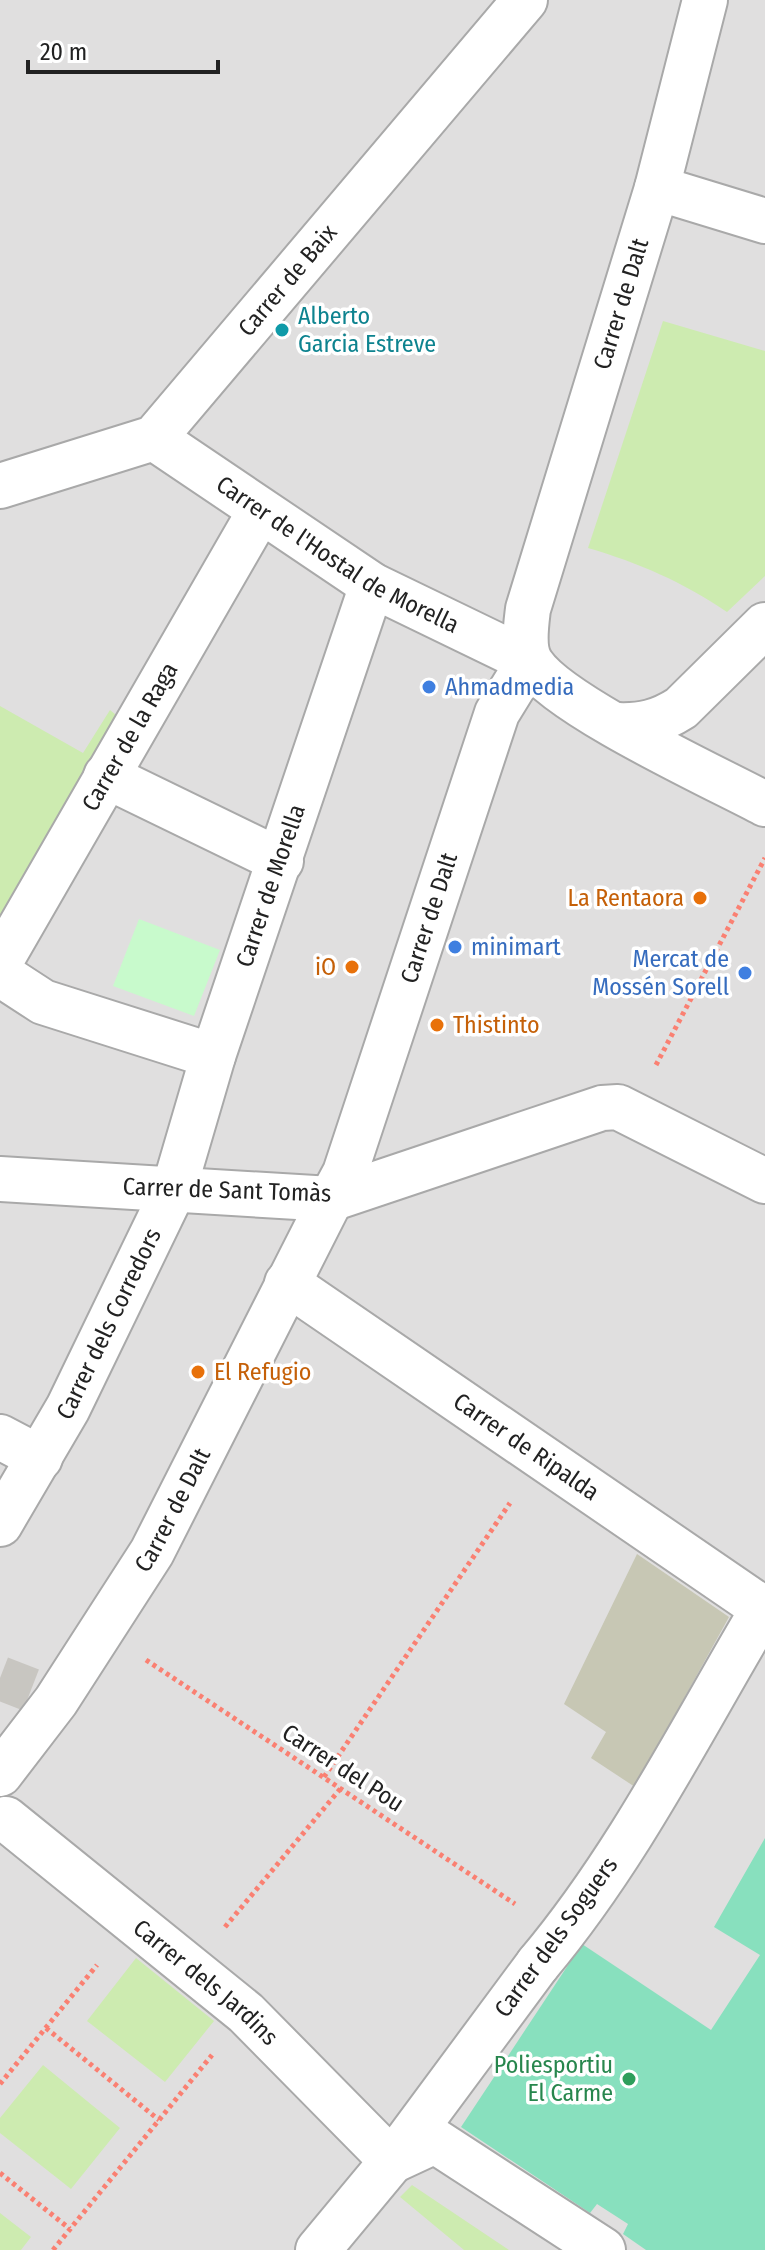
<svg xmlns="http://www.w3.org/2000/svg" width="765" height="2250" viewBox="0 0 765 2250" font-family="'Fira Sans Condensed',sans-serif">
	<rect width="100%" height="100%" fill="#f2efe9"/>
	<!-- residential -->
	<path fill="#e0dfdf" d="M 0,0 L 765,0 L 765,2250 L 0,2250 Z"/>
	<!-- construction -->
	<path fill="#c7c7b4" d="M 637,1554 L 729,1617 L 682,1702 L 693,1709 L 635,1787 L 591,1758 L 606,1732 L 564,1704 Z"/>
	<!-- grass -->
	<path fill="#cdebb0" d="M 663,321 L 765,351 L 765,576 L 727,612 C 683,582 639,563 588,548 Z
		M 0,706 L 83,753 L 110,710 L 127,724 L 0,948 Z
		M 136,1958 L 214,2021 L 165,2082 L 87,2021 Z
		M 43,2065 L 120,2128 L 71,2189 L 0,2133 L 0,2118 Z
		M 412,2185 L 509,2250 L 464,2250 L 400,2197 Z
		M 0,2213 L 31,2237 L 21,2250 L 0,2250 Z"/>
	<!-- park -->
	<path fill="#c8facc" d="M 139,919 L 220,950 L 194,1016 L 113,986 Z"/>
	<!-- pitch -->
	<path fill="#88e0be" d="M 765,1838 L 765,2250 L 646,2250 L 623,2234 L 628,2224 L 597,2204 L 590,2213 L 461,2127 L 582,1944 L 711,2030 L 760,1955 L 714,1927 Z"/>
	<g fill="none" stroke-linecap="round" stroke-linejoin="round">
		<!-- pedestrian-tunnel -->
		<path stroke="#c8c6c1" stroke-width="44" stroke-dasharray="44 22" stroke-linecap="butt" d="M 0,1678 L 31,1690"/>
		<defs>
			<g id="pedestrian">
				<path d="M 657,188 L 765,221"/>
				<path id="s1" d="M 154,438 L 372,585 L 529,661 L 497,713 L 345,1173 L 331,1199"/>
				<path d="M 106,776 L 281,861"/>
				<path id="s2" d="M 0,962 L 260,511"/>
				<path d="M 0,974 L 43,1002 L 213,1056"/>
				<path d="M 0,1437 L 40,1458"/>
				<path id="s3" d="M 0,1524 L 68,1408 L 174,1189 L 213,1056 L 372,585"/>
				<path id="s4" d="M 6,1819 L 246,2013 L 392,2161"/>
				<path d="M 538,1964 C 628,1857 692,1728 763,1609"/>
			</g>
			<g id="minor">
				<path d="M 705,0 L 657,188 L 528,609 C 526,626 522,650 532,664 C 560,706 714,777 765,804"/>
				<path id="s5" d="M 0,486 L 154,438 L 525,0"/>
				<path d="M 617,725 C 642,726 659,722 681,708 L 765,625"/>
				<path d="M 0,1179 L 331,1199 L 602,1108 L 618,1107 L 765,1181"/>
				<path id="s6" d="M 287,1283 L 765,1610"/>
				<path id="s7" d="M 0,1774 L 56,1701 L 152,1552 L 331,1199"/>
				<path d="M 392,2161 L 435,2141 L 603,2250"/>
				<path d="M 318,2250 L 392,2161 L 538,1964"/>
			</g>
		</defs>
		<!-- pedestrian casing -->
		<use href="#pedestrian" stroke="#a9a9a9" stroke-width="48"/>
		<!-- minor casing -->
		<use href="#minor" stroke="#a9a9a9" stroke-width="48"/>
		<!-- path -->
		<path stroke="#fa8072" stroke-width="5" stroke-dasharray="4 4" stroke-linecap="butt" d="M 656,1065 L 765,858
			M 146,1660 L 515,1904
			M 324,1777 L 510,1503
			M 225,1927 L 341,1788
			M 46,2028 L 159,2120
			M 0,2084 L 97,1965
			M 0,2173 L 70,2229
			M 53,2250 L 212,2055"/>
		<!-- pedestrian -->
		<use href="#pedestrian" stroke="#fff" stroke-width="44"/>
		<!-- minor -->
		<use href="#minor" stroke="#fff" stroke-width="44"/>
	</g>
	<!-- markers -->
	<circle fill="#0f9aa8" stroke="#fff" stroke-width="3" cx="282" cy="330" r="8"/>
	<g fill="#3f7fe0" stroke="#fff" stroke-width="3">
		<circle cx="429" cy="687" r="8"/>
		<circle cx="455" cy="947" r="8"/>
		<circle cx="745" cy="973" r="8"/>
	</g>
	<g fill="#e8710a" stroke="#fff" stroke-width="3">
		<circle cx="700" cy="898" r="8"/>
		<circle cx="352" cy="967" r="8"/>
		<circle cx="437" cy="1025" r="8"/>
		<circle cx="198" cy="1372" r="8"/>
	</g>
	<circle fill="#2e9e5b" stroke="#fff" stroke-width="3" cx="629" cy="2079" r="8"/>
	<g text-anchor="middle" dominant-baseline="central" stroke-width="7" stroke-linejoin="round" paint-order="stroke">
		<!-- street labels -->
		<g font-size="24" fill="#222" stroke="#fff">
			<text stroke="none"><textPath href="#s5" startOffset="368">Carrer de Baix</textPath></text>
			<text transform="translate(621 304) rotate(-73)">Carrer de Dalt</text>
			<text stroke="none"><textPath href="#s1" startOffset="218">Carrer de l'Hostal de Morella</textPath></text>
			<text stroke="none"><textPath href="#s2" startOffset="260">Carrer de la Raga</textPath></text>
			<text stroke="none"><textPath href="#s3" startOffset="696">Carrer de Morella</textPath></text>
			<text transform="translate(429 918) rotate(-72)">Carrer de Dalt</text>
			<text transform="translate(227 1190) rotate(2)">Carrer de Sant Tomàs</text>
			<text stroke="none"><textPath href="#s3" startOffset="228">Carrer dels Corredors</textPath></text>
			<text stroke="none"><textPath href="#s6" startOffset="290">Carrer de Ripalda</textPath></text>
			<text stroke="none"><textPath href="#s7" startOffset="316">Carrer de Dalt</textPath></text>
			<text transform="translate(343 1768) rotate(33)">Carrer del Pou</text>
			<text transform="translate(556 1937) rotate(-54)">Carrer dels Soguers</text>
			<text stroke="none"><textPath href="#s4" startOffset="258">Carrer dels Jardins</textPath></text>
		</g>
		<!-- culture labels -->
		<g font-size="24" fill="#0d838f" stroke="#fff" text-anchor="start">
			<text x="298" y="316">Alberto<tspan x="298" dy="28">Garcia Estreve</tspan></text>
		</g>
		<!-- shop labels -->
		<g font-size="24" fill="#366cbe" stroke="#fff" text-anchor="start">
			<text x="445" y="687">Ahmadmedia</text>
			<text x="471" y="947">minimart</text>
			<text x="729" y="959" text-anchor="end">Mercat de<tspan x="729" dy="28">Mossén Sorell</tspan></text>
		</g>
		<!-- food labels -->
		<g font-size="24" fill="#c56008" stroke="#fff" text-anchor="end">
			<text x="684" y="898">La Rentaora</text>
			<text x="336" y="967">iO</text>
			<text x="453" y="1025" text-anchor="start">Thistinto</text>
			<text x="214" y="1372" text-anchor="start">El Refugio</text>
		</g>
		<!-- leisure labels -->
		<g font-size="24" fill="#27864d" stroke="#fff" text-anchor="end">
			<text x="613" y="2065">Poliesportiu<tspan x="613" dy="28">El Carme</tspan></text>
		</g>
	</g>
	<!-- scale -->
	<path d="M28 60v12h190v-12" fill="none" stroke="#222222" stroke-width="4"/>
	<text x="40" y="60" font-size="24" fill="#222222" stroke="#ffffff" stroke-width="6" paint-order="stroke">20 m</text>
</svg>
